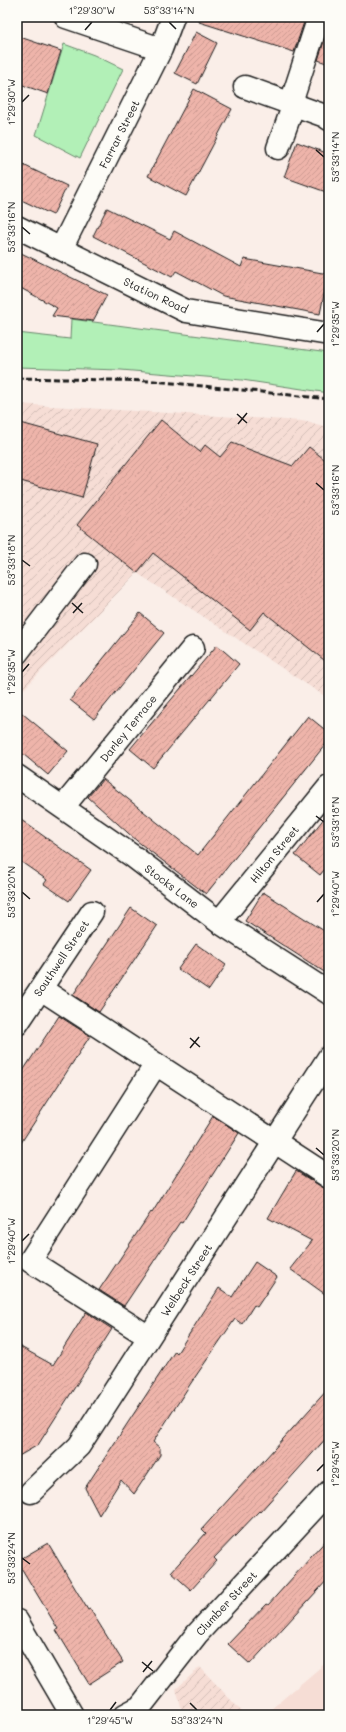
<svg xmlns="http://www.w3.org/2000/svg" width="346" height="1732" viewBox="0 0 346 1732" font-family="Mali,sans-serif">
	<defs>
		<pattern id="industrial-furrows" width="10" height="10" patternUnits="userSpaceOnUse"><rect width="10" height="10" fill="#f6ddd5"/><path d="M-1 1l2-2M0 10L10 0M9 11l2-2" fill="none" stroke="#d2bdb6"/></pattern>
		<pattern id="building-hatch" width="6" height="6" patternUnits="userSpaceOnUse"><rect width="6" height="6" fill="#eeb4aa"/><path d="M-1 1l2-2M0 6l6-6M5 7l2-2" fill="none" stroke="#cc9a92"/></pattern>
	</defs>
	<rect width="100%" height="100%" fill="#faeee8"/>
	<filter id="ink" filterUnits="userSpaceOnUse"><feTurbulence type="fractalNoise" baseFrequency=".025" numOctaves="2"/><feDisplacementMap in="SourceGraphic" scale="8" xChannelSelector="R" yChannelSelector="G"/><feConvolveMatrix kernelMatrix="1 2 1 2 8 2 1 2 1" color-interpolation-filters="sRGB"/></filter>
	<g filter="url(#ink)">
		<!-- built -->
		<path fill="#f6ddd5" d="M 329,1660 L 329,1715 L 264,1715 Z"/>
		<!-- industrial -->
		<path fill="url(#industrial-furrows)" d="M 17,404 L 302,421 L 329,427 L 329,699 L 137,573 L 17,696 Z
			M 200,1667 L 245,1715 L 183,1715 L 176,1689 Z"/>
		<!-- grass -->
		<path fill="#b2f0b7" stroke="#67866a" d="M 64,44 L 94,55 L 123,69 L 80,158 L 36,135 Z
			M 71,319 L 329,353 L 329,393 L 242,380 L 121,370 L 17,367 L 17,333 L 70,339 Z"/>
		<!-- building -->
		<path fill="url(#building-hatch)" stroke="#1c1c1c" d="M 200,17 L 288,17 L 304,22 L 294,52 L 199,22 Z
			M 328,29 L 329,30 L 329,64 L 318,60 Z
			M 196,32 L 217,43 L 197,84 L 175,73 Z
			M 17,36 L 61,51 L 48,94 L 17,83 Z
			M 194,89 L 232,109 L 186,196 L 148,176 Z
			M 297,142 L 329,154 L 329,193 L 284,177 Z
			M 17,162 L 67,186 L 53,215 L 17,198 Z
			M 107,208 L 170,239 L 174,231 L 241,267 L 244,259 L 328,274 L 320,314 L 223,296 L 176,271 L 172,277 L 93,236 Z
			M 17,251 L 107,295 L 93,321 L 52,316 L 57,308 L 17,286 Z
			M 161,420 L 200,452 L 205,445 L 220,457 L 232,443 L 293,466 L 309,447 L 329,463 L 329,664 L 264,612 L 250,630 L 153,553 L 137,573 L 77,525 Z
			M 17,422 L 97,444 L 82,498 L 17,480 Z
			M 140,613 L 164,633 L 94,719 L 70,700 Z
			M 217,645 L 239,664 L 153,768 L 130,749 Z
			M 17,709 L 68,751 L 48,775 L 17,749 Z
			M 308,716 L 329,733 L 329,740 L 206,894 L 137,841 L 88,797 L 103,779 L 198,855 Z
			M 329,812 L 329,864 L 320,875 L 295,855 Z
			M 17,817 L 91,870 L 69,901 L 44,884 L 47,880 L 17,859 Z
			M 263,892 L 329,934 L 329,975 L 245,921 Z
			M 131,908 L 157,926 L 99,1012 L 73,995 Z
			M 196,944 L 226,965 L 209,990 L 178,969 Z
			M 59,1016 L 90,1036 L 17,1149 L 17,1080 Z
			M 213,1116 L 239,1133 L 182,1223 L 180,1222 L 124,1306 L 99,1290 L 151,1212 L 152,1213 Z
			M 296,1171 L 322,1187 L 329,1189 L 329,1297 L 290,1269 L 312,1241 L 268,1218 Z
			M 255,1262 L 277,1277 L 257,1307 L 254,1305 L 242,1324 L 235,1319 L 191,1383 L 153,1442 L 160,1448 L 160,1455 L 134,1494 L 121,1480 L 99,1515 L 85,1488 L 175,1351 L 177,1353 L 219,1288 L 232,1297 Z
			M 86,1312 L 112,1329 L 38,1445 L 17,1457 L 17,1345 L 53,1365 Z
			M 329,1388 L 329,1435 L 260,1512 L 259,1511 L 214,1558 L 217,1561 L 191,1590 L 171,1572 L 206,1533 L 202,1529 Z
			M 329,1537 L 329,1578 L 250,1664 L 228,1644 L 266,1604 L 268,1605 Z
			M 48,1543 L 88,1610 L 90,1609 L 123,1662 L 89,1684 L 56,1630 L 58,1629 L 17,1561 Z"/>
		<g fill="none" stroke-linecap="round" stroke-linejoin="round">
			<defs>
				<path id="minor" d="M 66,17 L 161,49
					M 245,87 L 325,116 L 329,119
					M 291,103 L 319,17
					M 278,148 L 294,104
					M 17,227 L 186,311 L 329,334
					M 61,249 L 161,49 L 173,17
					M 17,653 L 85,564
					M 17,776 L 134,857 L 219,922 L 329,993
					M 63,807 L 193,648
					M 219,922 L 329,787
					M 41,989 L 329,1177
					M 17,1024 L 92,912
					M 149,1337 L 30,1261 L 156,1064
					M 31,1492 L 79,1446 L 329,1057
					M 17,1621 L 72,1715
					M 125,1715 L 140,1707 L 197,1634 L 329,1492"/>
			</defs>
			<!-- minor casing -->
			<use href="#minor" stroke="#1c1c1c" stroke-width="25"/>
			<!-- minor -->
			<use href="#minor" stroke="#fdfcf7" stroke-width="22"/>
			<!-- rail -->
			<path stroke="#1c1c1c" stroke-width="3" stroke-dasharray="6 3" stroke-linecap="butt" d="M 17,378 L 154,381 L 329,399"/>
		</g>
	</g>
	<!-- ticks -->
	<path fill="none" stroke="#1c1c1c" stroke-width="1.5" d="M 169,22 L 176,29M 85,30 L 92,22M 22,102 L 29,95M 316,150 L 324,157M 22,227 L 30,234M 317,332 L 324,324M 237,414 L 247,423M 238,424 L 247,413M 316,483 L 324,490M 22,560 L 30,566M 72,603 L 83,613M 73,613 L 82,603M 22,672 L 29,664M 316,816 L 324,822M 22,892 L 30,899M 317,902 L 324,894M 190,1038 L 200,1047M 190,1048 L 199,1037M 316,1148 L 324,1155M 22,1241 L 29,1234M 317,1471 L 324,1464M 22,1558 L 30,1564M 142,1662 L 153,1671M 143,1672 L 152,1661M 190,1703 L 197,1710M 110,1710 L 116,1702"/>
	<g text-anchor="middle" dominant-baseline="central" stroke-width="3" stroke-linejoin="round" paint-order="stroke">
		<!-- street labels -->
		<g font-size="11" fill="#1c1c1c" stroke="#fdfcf7">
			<text transform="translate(119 134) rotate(-63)">Farrar Street</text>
			<text transform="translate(156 295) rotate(25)">Station Road</text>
			<text transform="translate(128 728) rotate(-51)">Darley Terrace</text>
			<text transform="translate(274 854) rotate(-51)">Hilton Street</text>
			<text transform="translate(172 886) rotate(37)">Stocks Lane</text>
			<text transform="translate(61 958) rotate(-56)">Southwell Street</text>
			<text transform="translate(186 1280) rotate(-57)">Welbeck Street</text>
			<text transform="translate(226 1603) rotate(-47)">Clumber Street</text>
		</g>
	</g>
	<!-- margin -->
	<rect width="346" height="1732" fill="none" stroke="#fdfcf7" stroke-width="44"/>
	<rect x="22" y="22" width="302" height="1688" fill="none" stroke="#1c1c1c" stroke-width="1.5"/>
	<g font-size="10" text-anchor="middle" fill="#1c1c1c">
		<text x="92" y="14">1°29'30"W</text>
		<text x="169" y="14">53°33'14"N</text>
		<text transform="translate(11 102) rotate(-90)" y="4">1°29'30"W</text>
		<text transform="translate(335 157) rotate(-90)" y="4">53°33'14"N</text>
		<text transform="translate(11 227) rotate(-90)" y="4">53°33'16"N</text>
		<text transform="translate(335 324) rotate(-90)" y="4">1°29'35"W</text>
		<text transform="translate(335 490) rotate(-90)" y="4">53°33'16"N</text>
		<text transform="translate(11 560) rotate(-90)" y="4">53°33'18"N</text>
		<text transform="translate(11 672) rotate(-90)" y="4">1°29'35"W</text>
		<text transform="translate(335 822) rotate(-90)" y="4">53°33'18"N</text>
		<text transform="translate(11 892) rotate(-90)" y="4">53°33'20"N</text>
		<text transform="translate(335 894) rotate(-90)" y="4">1°29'40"W</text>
		<text transform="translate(335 1155) rotate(-90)" y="4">53°33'20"N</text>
		<text transform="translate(11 1241) rotate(-90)" y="4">1°29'40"W</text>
		<text transform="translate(335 1464) rotate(-90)" y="4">1°29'45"W</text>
		<text transform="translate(11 1558) rotate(-90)" y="4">53°33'24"N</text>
		<text x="110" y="1724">1°29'45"W</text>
		<text x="197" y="1724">53°33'24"N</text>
	</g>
</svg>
